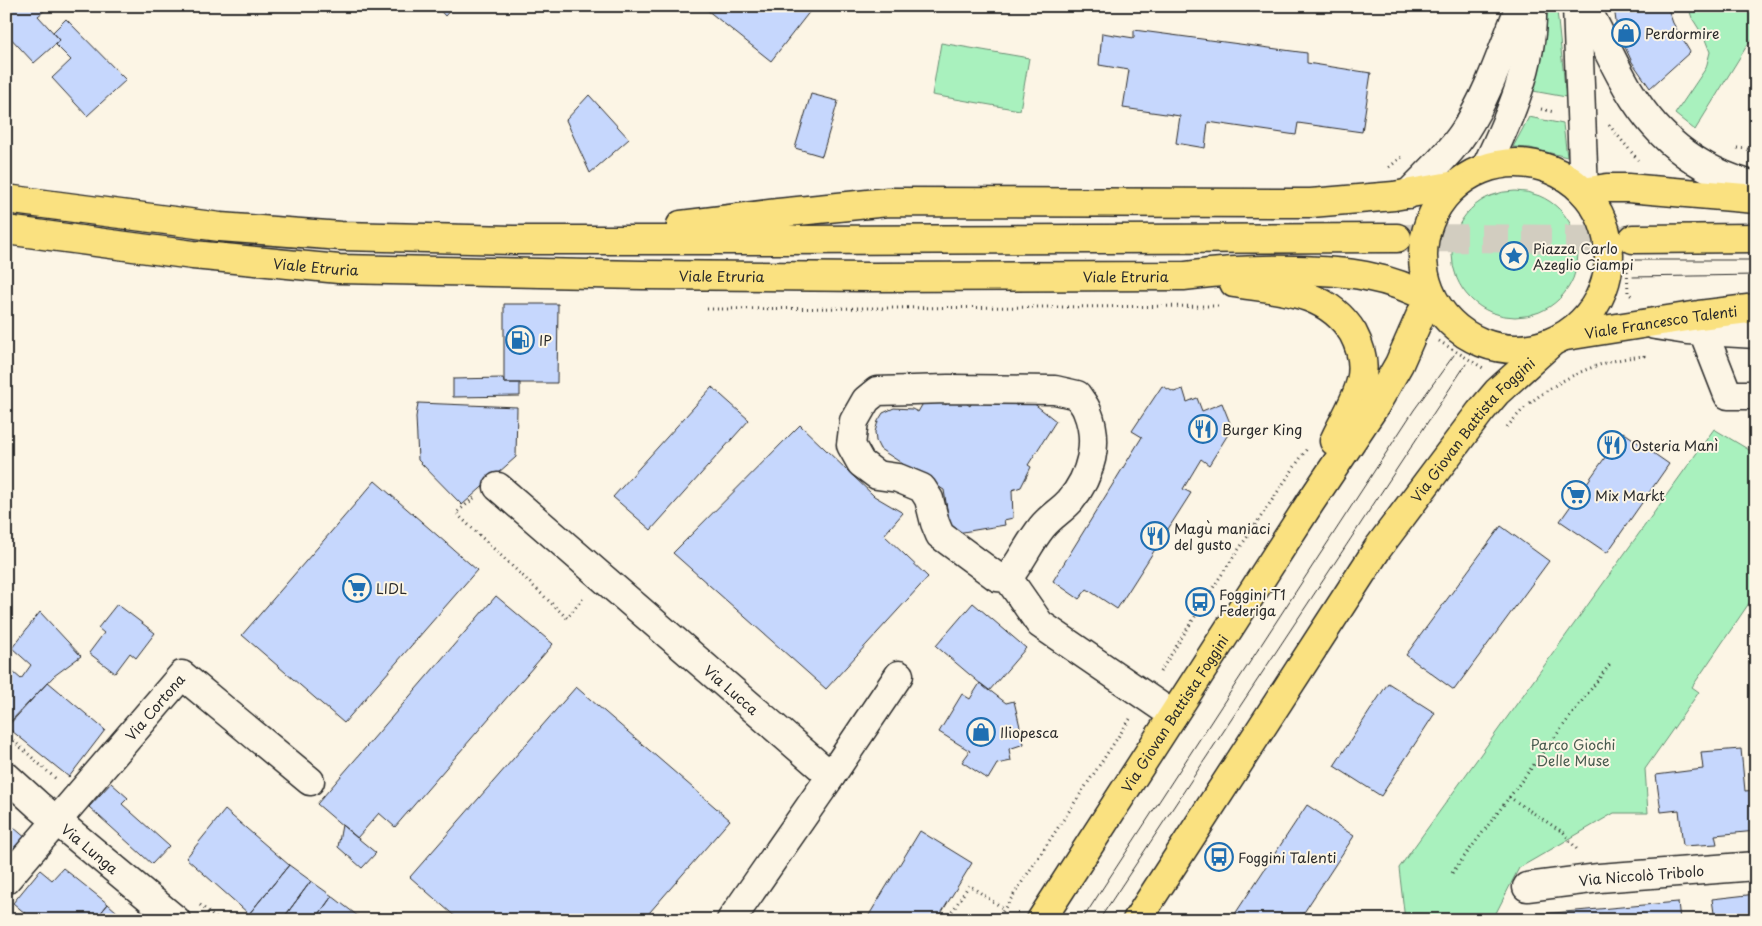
<svg xmlns="http://www.w3.org/2000/svg" width="1762" height="926" viewBox="0 0 1762 926" font-family="'Playpen Sans',sans-serif">
	<rect width="100%" height="100%" fill="#fcf5e5"/>
	<filter id="ink" filterUnits="userSpaceOnUse"><feTurbulence type="fractalNoise" baseFrequency=".02" numOctaves="2"/><feDisplacementMap in="SourceGraphic" scale="10" xChannelSelector="R" yChannelSelector="G"/><feConvolveMatrix kernelMatrix="1 2 1 2 8 2 1 2 1" color-interpolation-filters="sRGB"/></filter>
	<g filter="url(#ink)">
		<!-- green -->
		<path fill="#a9f1be" stroke="#6a8e74" d="M 1688,6 L 1756,6 L 1756,37 L 1748,44 L 1695,130 L 1675,114 L 1706,68 L 1710,52 L 1704,37 L 1692,18 Z
			M 1548,9 L 1557,11 L 1566,97 L 1533,91 Z
			M 941,43 L 1029,58 L 1020,110 L 932,95 Z
			M 1529,117 L 1563,124 L 1567,157 L 1530,148 L 1513,147 Z
			M1452 254a63 63 0 1 1 126 0a63 63 0 1 1-126 0Z
			M 1714,429 L 1756,454 L 1756,593 L 1692,687 L 1699,692 L 1645,769 L 1648,813 L 1614,813 L 1519,868 L 1495,915 L 1467,920 L 1405,920 L 1399,868 Z"/>
		<!-- building -->
		<path fill="#c6d7fd" stroke="#2b2b2b" d="M 6,6 L 50,6 L 38,16 L 60,40 L 34,63 L 6,33 Z
			M 436,6 L 454,6 L 445,16 Z
			M 702,6 L 814,6 L 771,61 Z
			M 1614,6 L 1667,6 L 1673,23 L 1690,52 L 1650,88 L 1632,62 L 1617,30 Z
			M 66,19 L 126,80 L 87,116 L 52,78 L 71,60 L 55,44 L 60,40 L 53,32 Z
			M 1134,30 L 1307,53 L 1307,63 L 1371,73 L 1362,132 L 1298,123 L 1296,135 L 1208,122 L 1205,148 L 1176,143 L 1180,116 L 1123,108 L 1129,70 L 1099,65 L 1102,33 L 1134,38 Z
			M 811,94 L 838,101 L 822,156 L 795,148 Z
			M 589,95 L 629,139 L 590,173 L 566,120 Z
			M 504,304 L 558,304 L 557,383 L 504,383 Z
			M 503,378 L 504,383 L 520,383 L 520,396 L 453,397 L 453,379 Z
			M 1162,386 L 1174,392 L 1183,389 L 1187,402 L 1197,398 L 1202,411 L 1222,403 L 1232,428 L 1209,465 L 1201,459 L 1183,489 L 1191,493 L 1117,609 L 1087,589 L 1079,599 L 1053,581 L 1142,437 L 1132,431 Z
			M 712,387 L 749,420 L 651,530 L 613,497 Z
			M 929,393 L 946,405 L 953,394 L 970,406 L 976,395 L 992,404 L 999,394 L 1017,406 L 1023,395 L 1056,421 L 1028,465 L 1031,467 L 1021,487 L 1012,490 L 1013,518 L 1004,520 L 1005,525 L 951,534 L 944,490 L 920,475 L 901,468 L 903,464 L 880,449 L 876,441 L 875,432 L 878,421 L 883,413 L 894,408 L 912,409 L 918,412 Z
			M 418,403 L 517,407 L 516,457 L 462,505 L 418,460 L 416,417 Z
			M 800,425 L 874,496 L 903,513 L 884,535 L 928,577 L 826,689 L 673,553 Z
			M 1623,432 L 1669,464 L 1607,553 L 1560,521 Z
			M 375,481 L 477,570 L 344,723 L 242,635 Z
			M 1501,526 L 1549,561 L 1454,690 L 1406,655 Z
			M 496,596 L 553,644 L 395,827 L 379,813 L 357,838 L 317,804 Z
			M 973,603 L 1026,648 L 989,691 L 936,646 Z
			M 117,604 L 155,633 L 136,658 L 130,653 L 115,673 L 89,653 L 104,633 L 98,628 Z
			M 40,612 L 81,656 L 54,676 L 11,721 L 6,717 L 6,666 L 21,679 L 31,665 L 12,648 Z
			M 48,682 L 105,730 L 69,777 L 7,727 Z
			M 980,683 L 1006,703 L 1014,701 L 1024,744 L 1009,749 L 1011,761 L 997,764 L 988,779 L 962,762 L 970,751 L 939,732 L 962,694 L 970,699 Z
			M 1388,683 L 1435,713 L 1381,796 L 1334,766 Z
			M 576,687 L 730,820 L 643,920 L 459,920 L 410,877 Z
			M 1741,749 L 1745,791 L 1756,790 L 1756,831 L 1715,835 L 1717,844 L 1683,846 L 1679,810 L 1661,812 L 1656,775 L 1703,769 L 1701,752 Z
			M 111,783 L 128,798 L 122,804 L 169,846 L 152,864 L 89,807 Z
			M 1307,805 L 1354,836 L 1299,920 L 1231,920 Z
			M 225,810 L 289,865 L 249,914 L 186,858 Z
			M 6,821 L 27,839 L 6,863 Z
			M 342,825 L 376,853 L 362,868 L 338,847 Z
			M 920,831 L 972,863 L 937,920 L 866,920 Z
			M 289,865 L 311,881 L 282,920 L 256,920 L 249,914 Z
			M 63,868 L 108,904 L 95,920 L 33,920 L 13,903 L 40,870 L 52,880 Z
			M 311,881 L 332,896 L 315,920 L 282,920 Z
			M 1756,894 L 1756,920 L 1715,920 L 1712,899 Z
			M 332,896 L 363,920 L 315,920 Z
			M 1678,902 L 1680,920 L 1532,920 L 1531,915 Z
			M 108,904 L 126,920 L 95,920 Z
			M 397,913 L 404,920 L 391,920 Z"/>
		<g fill="none" stroke-linecap="round" stroke-linejoin="round">
			<!-- major-tunnel -->
			<path stroke="#d2cdc0" stroke-width="28" stroke-dasharray="28 14" stroke-linecap="butt" d="M 1397,238 L 1633,239"/>
			<defs>
				<g id="minor">
					<path d="M 1577,6 L 1584,192"/>
					<path d="M 1585,6 C 1599,30 1609,55 1622,78 C 1651,133 1695,171 1756,186"/>
					<path d="M 1486,167 C 1510,117 1534,63 1532,6"/>
					<path d="M 1408,194 C 1427,174 1449,155 1464,132 C 1489,94 1503,48 1520,6"/>
					<path d="M 1655,325 L 1687,330 L 1756,334"/>
					<path d="M 1703,331 L 1728,395 L 1756,395"/>
					<path id="s1" d="M 498,487 L 831,776 L 731,920"/>
					<path d="M 1008,578 C 1021,562 1029,543 1042,527 C 1050,517 1062,510 1070,501 C 1091,476 1100,442 1087,411 C 1085,405 1080,400 1077,395 L 1055,390 L 948,389 L 877,391 L 866,400 L 854,421 L 851,445 L 861,463 L 877,475 L 898,478 L 922,488 L 929,499 L 935,523 L 940,535 L 997,577 L 1008,578 L 1040,624 L 1173,715"/>
					<path id="s2" d="M 6,776 L 39,806 L 176,920"/>
					<path d="M 831,776 L 899,675"/>
					<path id="s3" d="M 6,880 L 182,675 L 310,781"/>
					<path id="s4" d="M 1527,887 L 1599,878 L 1756,866"/>
				</g>
				<g id="major">
					<circle cx="1516" cy="256" r="93"/>
					<path d="M 1584,192 L 1607,188 L 1628,188 L 1756,199"/>
					<path d="M 6,199 L 220,227 L 341,236 L 513,240 L 774,240 L 1397,238"/>
					<path d="M 681,225 L 778,213 L 888,202 L 1311,203 L 1394,196 L 1456,185"/>
					<path id="s5" d="M 6,230 L 193,255 L 339,269 L 642,275 L 870,277 L 1185,276 C 1221,271 1258,269 1295,270 C 1345,271 1388,275 1432,300"/>
					<path d="M 1633,239 L 1756,238"/>
					<path d="M 1234,283 C 1279,290 1327,290 1353,333 C 1361,348 1365,365 1361,381 C 1356,402 1343,421 1334,441"/>
					<path id="s6" d="M 1566,336 L 1699,315 L 1756,308"/>
					<path id="s7" d="M 1041,920 L 1310,503 L 1375,406 L 1399,364 L 1421,314 L 1432,300"/>
					<path id="s8" d="M 1137,920 L 1378,548 L 1480,412 L 1497,392 L 1550,344"/>
				</g>
			</defs>
			<!-- minor casing -->
			<use href="#minor" stroke="#2b2b2b" stroke-width="31"/>
			<!-- major casing -->
			<use href="#major" stroke="#2b2b2b" stroke-width="31"/>
			<!-- path -->
			<path stroke="#2b2b2b" stroke-width="3" stroke-dasharray="1 4" stroke-linecap="butt" d="M 1541,109 L 1554,112
				M 1609,125 L 1638,160
				M 1737,148 L 1756,150
				M 1389,167 L 1402,157
				M 1627,266 L 1628,293 L 1633,297
				M 707,309 L 1219,306
				M 1439,341 L 1483,368
				M 1530,403 C 1564,376 1600,360 1644,356 L 1643,352
				M 1507,427 L 1525,407
				M 474,498 L 456,513 L 567,618 L 583,598
				M 1160,672 L 1220,577 L 1308,447
				M 6,734 L 56,779
				M 1509,797 L 1564,833 L 1579,852
				M 1452,873 L 1610,664
				M 200,905 L 218,920
				M 947,920 L 969,885 L 1004,909
				M 997,920 L 1130,719"/>
			<!-- minor -->
			<use href="#minor" stroke="#fcf5e5" stroke-width="28"/>
			<!-- major -->
			<use href="#major" stroke="#fae180" stroke-width="28"/>
			<!-- tram -->
			<path stroke="#2b2b2b" stroke-width="1" d="M 1633,260 L 1756,260
				M 1633,277 L 1756,275
				M 1082,920 L 1414,410 L 1454,355
				M 1099,920 L 1466,364"/>
		</g>
	</g>
	<!-- icons -->
	<defs>
		<symbol id="shop-ring" viewBox="-11 -11 22 22"><circle r="9.5" fill="#fcf5e5" stroke="#1f6fb2" stroke-width="1.5"/><path d="M-5-2.5h2.3a2.7 3.5 0 0 1 5.4 0H5L5.5 6h-11ZM-1.5-2.5h3a1.5 2.3 0 0 0-3 0Z" fill="#1f6fb2"/></symbol>
		<symbol id="sight-ring" viewBox="-11 -11 22 22"><circle r="9.5" fill="#fcf5e5" stroke="#1f6fb2" stroke-width="1.5"/><path d="M0-6L1.8-2.2L6-1.7L2.9 1.2L3.7 5.4L0 3.3L-3.7 5.4L-2.9 1.2L-6-1.7L-1.8-2.2Z" fill="#1f6fb2"/></symbol>
		<symbol id="fuel-ring" viewBox="-11 -11 22 22"><circle r="9.5" fill="#fcf5e5" stroke="#1f6fb2" stroke-width="1.5"/><path d="M-5.5-6h7V0h2V4h1.3V-2.5L3-4.5l.8-.8L6-3V5H2.5V1h-1V6h-7ZM-4.2-4.7v3.2H.2V-4.7Z" fill="#1f6fb2"/></symbol>
		<symbol id="restaurant-ring" viewBox="-11 -11 22 22"><circle r="9.5" fill="#fcf5e5" stroke="#1f6fb2" stroke-width="1.5"/><path d="M-5-6h1v4h1v-4h1v4h1v-4h1v5L-1.5 .5V6h-2V.5L-5-1ZM5-6V6H3V1.5H1.5Q1.5-4 5-6Z" fill="#1f6fb2"/></symbol>
		<symbol id="supermarket-ring" viewBox="-11 -11 22 22"><circle r="9.5" fill="#fcf5e5" stroke="#1f6fb2" stroke-width="1.5"/><path d="M-6-5.5h2.5l.6 2H6L4.5 2H-2.5L-4.4-4H-6ZM-1.5 3.2a1.3 1.3 0 1 0 .1 0ZM3 3.2a1.3 1.3 0 1 0 .1 0Z" fill="#1f6fb2"/></symbol>
		<symbol id="bus-ring" viewBox="-11 -11 22 22"><circle r="9.5" fill="#fcf5e5" stroke="#1f6fb2" stroke-width="1.5"/><path d="M-5-6H5V4H4V6H2V4H-2V6H-4V4H-5ZM-3.5-4V0h7V-4ZM-3.5 1.2v1.5H-2V1.2ZM2 1.2v1.5H3.5V1.2Z" fill="#1f6fb2"/></symbol>
	</defs>
	<g fill-rule="evenodd">
		<use href="#shop-ring" x="1610" y="17" width="32" height="32"/>
		<use href="#sight-ring" x="1498" y="240" width="32" height="32"/>
		<use href="#fuel-ring" x="504" y="324" width="32" height="32"/>
		<use href="#restaurant-ring" x="1187" y="413" width="32" height="32"/>
		<use href="#restaurant-ring" x="1596" y="429" width="32" height="32"/>
		<use href="#supermarket-ring" x="1560" y="479" width="32" height="32"/>
		<use href="#restaurant-ring" x="1139" y="520" width="32" height="32"/>
		<use href="#supermarket-ring" x="341" y="572" width="32" height="32"/>
		<use href="#bus-ring" x="1184" y="586" width="32" height="32"/>
		<use href="#shop-ring" x="965" y="716" width="32" height="32"/>
		<use href="#bus-ring" x="1203" y="841" width="32" height="32"/>
	</g>
	<g text-anchor="middle" dominant-baseline="central" stroke-width="4" stroke-linejoin="round" paint-order="stroke">
		<!-- poi labels -->
		<g font-size="14" fill="#2b2b2b" stroke="#fcf5e5" text-anchor="start">
			<text x="1645" y="33">Perdormire</text>
			<text x="1533" y="248">Piazza Carlo<tspan x="1533" dy="16">Azeglio Ciampi</tspan></text>
			<text x="539" y="340">IP</text>
			<text x="1222" y="429">Burger King</text>
			<text x="1631" y="445">Osteria Manì</text>
			<text x="1595" y="495">Mix Markt</text>
			<text x="1174" y="528">Magù maniaci<tspan x="1174" dy="16">del gusto</tspan></text>
			<text x="376" y="588">LIDL</text>
			<text x="1219" y="594">Foggini T1<tspan x="1219" dy="16">Federiga</tspan></text>
			<text x="1000" y="732">Iliopesca</text>
			<text x="1238" y="857">Foggini Talenti</text>
		</g>
		<!-- street labels -->
		<g font-size="14" fill="#2b2b2b" stroke="#fcf5e5">
			<text stroke="none"><textPath href="#s5" startOffset="312">Viale Etruria</textPath></text>
			<text stroke="none"><textPath href="#s5" startOffset="718">Viale Etruria</textPath></text>
			<text stroke="none"><textPath href="#s5" startOffset="1122">Viale Etruria</textPath></text>
			<text stroke="none"><textPath href="#s6" startOffset="96">Viale Francesco Talenti</textPath></text>
			<text stroke="none"><textPath href="#s8" startOffset="595">Via Giovan Battista Foggini</textPath></text>
			<text stroke="none"><textPath href="#s1" startOffset="309">Via Lucca</textPath></text>
			<text stroke="none"><textPath href="#s3" startOffset="228">Via Cortona</textPath></text>
			<text stroke="none"><textPath href="#s7" startOffset="246">Via Giovan Battista Foggini</textPath></text>
			<text stroke="none"><textPath href="#s2" startOffset="111">Via Lunga</textPath></text>
			<text stroke="none"><textPath href="#s4" startOffset="115">Via Niccolò Tribolo</textPath></text>
		</g>
		<!-- park labels -->
		<g font-size="14" fill="#4a5c50" stroke="#fcf5e5">
			<text x="1573" y="744">Parco Giochi<tspan x="1573" dy="16">Delle Muse</tspan></text>
		</g>
	</g>
	<!-- margin -->
	<rect width="1762" height="926" fill="none" stroke="#fcf5e5" stroke-width="25"/>
	<rect x="12" y="12" width="1737" height="901" fill="none" stroke="#2b2b2b" stroke-width="2" filter="url(#ink)"/>
</svg>
